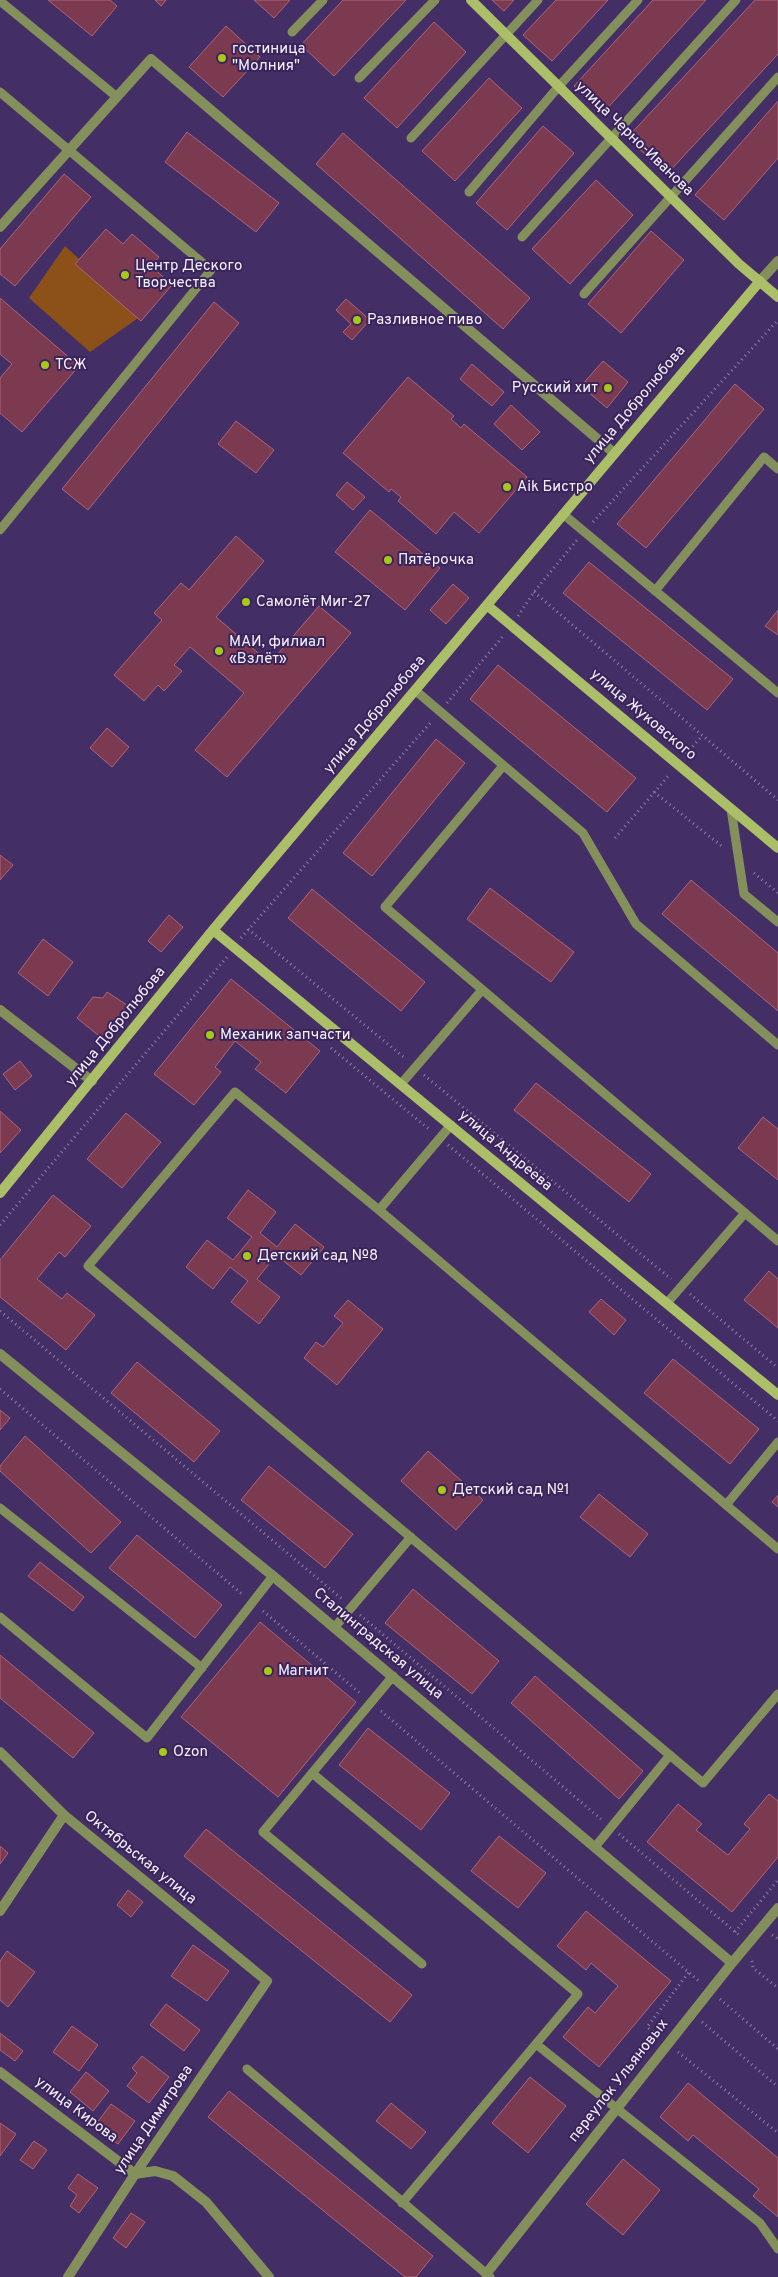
<svg xmlns="http://www.w3.org/2000/svg" width="778" height="2277" viewBox="0 0 778 2277" font-family="Overpass,sans-serif">
	<rect width="100%" height="100%" fill="#442e66"/>
	<!-- green -->
	<path fill="#8b5118" d="M 65,246 L 141,316 L 90,352 L 29,298 Z"/>
	<!-- building -->
	<path fill="#7c3a51" stroke="#ac657c" d="M 48,0 L 110,0 L 117,6 L 92,36 Z
		M 155,0 L 166,0 L 161,6 Z
		M 254,0 L 290,0 L 274,18 Z
		M 343,0 L 406,0 L 334,76 L 301,45 Z
		M 492,0 L 514,0 L 504,11 Z
		M 556,0 L 608,0 L 552,61 L 523,35 Z
		M 653,0 L 706,0 L 603,113 L 574,86 Z
		M 755,0 L 778,0 L 778,54 L 667,174 L 627,138 Z
		M 434,22 L 466,52 L 397,128 L 364,98 Z
		M 226,26 L 260,57 L 223,97 L 189,67 Z
		M 489,78 L 522,108 L 455,181 L 422,151 Z
		M 778,101 L 778,158 L 724,220 L 695,195 Z
		M 543,126 L 574,153 L 507,230 L 476,203 Z
		M 187,132 L 279,203 L 256,232 L 165,162 Z
		M 343,133 L 530,298 L 503,329 L 316,164 Z
		M 64,174 L 91,197 L 15,286 L 0,274 L 0,249 Z
		M 596,180 L 633,215 L 570,284 L 532,249 Z
		M 106,229 L 123,244 L 132,234 L 159,257 L 151,266 L 172,285 L 141,321 L 75,264 Z
		M 651,231 L 684,260 L 621,333 L 588,304 Z
		M 0,298 L 79,366 L 22,432 L 0,413 L 0,378 L 12,364 L 0,354 Z
		M 346,299 L 370,320 L 352,340 L 343,332 L 351,324 L 336,310 Z
		M 214,302 L 239,323 L 88,510 L 62,489 Z
		M 603,361 L 628,382 L 607,408 L 581,386 Z
		M 472,364 L 504,392 L 492,406 L 460,379 Z
		M 408,377 L 454,416 L 451,419 L 461,428 L 464,424 L 527,477 L 479,533 L 454,512 L 436,534 L 398,501 L 401,497 L 391,489 L 389,492 L 343,453 Z
		M 735,384 L 764,409 L 646,548 L 617,524 Z
		M 511,405 L 540,432 L 522,450 L 494,424 Z
		M 236,421 L 274,450 L 256,473 L 218,444 Z
		M 347,482 L 365,497 L 353,510 L 336,495 Z
		M 370,510 L 440,568 L 405,610 L 335,552 Z
		M 236,536 L 264,561 L 216,617 L 270,663 L 319,606 L 351,633 L 227,777 L 195,750 L 244,693 L 190,647 L 174,665 L 182,671 L 164,691 L 158,685 L 144,701 L 114,675 L 162,620 L 154,613 L 181,583 L 189,590 Z
		M 589,562 L 733,679 L 707,710 L 563,593 Z
		M 453,584 L 469,598 L 446,624 L 430,610 Z
		M 778,610 L 778,635 L 765,626 Z
		M 498,665 L 636,778 L 607,812 L 470,699 Z
		M 107,728 L 129,747 L 112,767 L 90,748 Z
		M 436,739 L 465,763 L 372,876 L 343,853 Z
		M 0,855 L 13,865 L 0,880 Z
		M 691,880 L 778,953 L 778,1011 L 662,914 Z
		M 490,888 L 574,952 L 551,982 L 467,919 Z
		M 312,889 L 425,982 L 401,1011 L 288,918 Z
		M 169,915 L 183,927 L 161,952 L 148,941 Z
		M 43,939 L 73,962 L 48,996 L 18,973 Z
		M 231,979 L 320,1051 L 286,1093 L 255,1069 L 261,1062 L 235,1041 L 215,1067 L 221,1072 L 194,1105 L 154,1074 Z
		M 107,992 L 130,1007 L 104,1040 L 77,1018 L 93,997 L 103,998 Z
		M 20,1061 L 32,1076 L 15,1090 L 3,1074 Z
		M 536,1083 L 651,1174 L 629,1202 L 514,1110 Z
		M 0,1111 L 21,1130 L 0,1153 Z
		M 126,1113 L 161,1142 L 122,1188 L 87,1159 Z
		M 763,1117 L 778,1129 L 778,1180 L 738,1148 Z
		M 248,1190 L 276,1212 L 260,1233 L 277,1247 L 295,1224 L 324,1247 L 301,1275 L 276,1255 L 257,1279 L 280,1297 L 259,1324 L 231,1302 L 248,1281 L 230,1267 L 213,1289 L 186,1267 L 207,1240 L 233,1260 L 252,1237 L 227,1218 Z
		M 53,1195 L 91,1226 L 65,1257 L 59,1252 L 37,1279 L 62,1299 L 67,1293 L 95,1315 L 66,1350 L 0,1297 L 0,1260 Z
		M 769,1271 L 778,1279 L 778,1328 L 744,1300 Z
		M 601,1299 L 626,1320 L 614,1335 L 589,1312 Z
		M 348,1300 L 383,1329 L 337,1385 L 304,1358 L 316,1342 L 323,1347 L 343,1323 L 334,1316 Z
		M 673,1359 L 759,1429 L 730,1464 L 644,1393 Z
		M 137,1362 L 220,1431 L 194,1462 L 111,1393 Z
		M 0,1410 L 10,1418 L 0,1430 Z
		M 25,1436 L 121,1522 L 91,1553 L 0,1471 L 0,1466 Z
		M 428,1451 L 483,1500 L 456,1530 L 401,1481 Z
		M 269,1466 L 353,1534 L 325,1568 L 241,1500 Z
		M 599,1494 L 648,1534 L 630,1557 L 580,1517 Z
		M 778,1495 L 778,1507 L 772,1502 Z
		M 137,1535 L 222,1605 L 195,1638 L 109,1568 Z
		M 40,1562 L 84,1597 L 73,1611 L 28,1576 Z
		M 413,1589 L 499,1661 L 472,1694 L 385,1623 Z
		M 260,1622 L 356,1702 L 278,1797 L 181,1717 Z
		M 0,1655 L 94,1733 L 73,1758 L 0,1698 Z
		M 535,1676 L 643,1771 L 619,1799 L 511,1703 Z
		M 368,1728 L 450,1793 L 421,1830 L 339,1765 Z
		M 769,1794 L 778,1801 L 778,1857 L 732,1912 L 647,1842 L 678,1804 L 702,1824 L 696,1830 L 728,1855 L 750,1829 L 744,1824 Z
		M 206,1829 L 412,1995 L 390,2022 L 184,1856 Z
		M 499,1836 L 546,1873 L 518,1908 L 471,1871 Z
		M 0,1846 L 8,1853 L 0,1864 Z
		M 128,1890 L 143,1902 L 131,1917 L 117,1905 Z
		M 586,1911 L 671,1981 L 599,2067 L 563,2037 L 588,2007 L 595,2013 L 618,1986 L 591,1963 L 586,1970 L 557,1946 Z
		M 193,1945 L 229,1971 L 207,2001 L 171,1976 Z
		M 7,1951 L 35,1972 L 8,2007 L 0,2000 L 0,1961 Z
		M 166,2004 L 200,2030 L 184,2051 L 150,2025 Z
		M 72,2026 L 98,2045 L 79,2071 L 53,2052 Z
		M 0,2033 L 23,2051 L 15,2061 L 0,2050 Z
		M 142,2056 L 169,2077 L 149,2103 L 127,2086 L 137,2073 L 132,2068 Z
		M 86,2072 L 109,2091 L 93,2111 L 70,2092 Z
		M 530,2077 L 566,2106 L 528,2153 L 492,2123 Z
		M 688,2083 L 778,2158 L 778,2217 L 753,2196 L 759,2189 L 693,2135 L 688,2141 L 660,2117 Z
		M 229,2091 L 433,2256 L 416,2277 L 405,2277 L 208,2117 Z
		M 391,2103 L 426,2132 L 411,2149 L 376,2121 Z
		M 111,2104 L 135,2121 L 118,2144 L 94,2127 Z
		M 0,2123 L 16,2134 L 0,2156 Z
		M 34,2141 L 47,2150 L 33,2169 L 20,2160 Z
		M 623,2159 L 660,2190 L 623,2235 L 586,2204 Z
		M 78,2174 L 98,2188 L 79,2213 L 70,2206 L 77,2195 L 68,2188 Z
		M 131,2213 L 145,2222 L 126,2248 L 113,2238 Z"/>
	<g fill="none" stroke-linecap="round" stroke-linejoin="round">
		<!-- path -->
		<path stroke="#8f80a7" stroke-width="3" stroke-dasharray="1 4" stroke-linecap="butt" d="M 593,522 L 778,320
			M 534,592 L 778,800
			M 518,616 L 534,592 L 577,540
			M 447,703 L 504,635
			M 686,754 L 702,736
			M 654,792 L 724,848
			M 615,838 L 670,774
			M 754,873 L 778,893
			M 248,929 L 406,1059
			M 241,938 L 432,721
			M 331,1048 L 430,1130
			M 424,1075 L 671,1279
			M 448,1145 L 778,1421
			M 0,1225 L 227,957
			M 690,1294 L 778,1368
			M 0,1311 L 342,1599
			M 0,1389 L 242,1594
			M 263,1611 L 361,1694
			M 360,1615 L 601,1819
			M 381,1711 L 700,1982
			M 619,1834 L 739,1935
			M 735,1932 L 778,1880
			M 772,1935 L 778,1939
			M 752,1961 L 753,1968 L 778,1988
			M 720,1999 L 778,2049
			M 702,2022 L 778,2087
			M 657,2035 L 647,2027 L 689,1972
			M 678,2052 L 778,2133"/>
		<!-- lane -->
		<path stroke="#83905c" stroke-width="9" d="M 0,1 L 117,97
			M 292,32 L 323,0
			M 359,78 L 435,0
			M 0,92 L 211,270 L 0,530
			M 411,138 L 538,0
			M 469,192 L 559,86 L 638,0
			M 522,237 L 736,0
			M 584,294 L 778,77
			M 563,514 L 778,693
			M 655,591 L 764,457 L 778,469
			M 416,691 L 583,833 L 636,924 L 778,1045
			M 503,766 L 385,907 L 778,1241
			M 731,809 L 744,894 L 778,922
			M 401,1084 L 482,990
			M 379,1210 L 451,1125
			M 667,1303 L 745,1213
			M 726,1505 L 778,1442
			M 0,1508 L 202,1668
			M 778,1549 L 379,1210 L 235,1092 L 88,1266 L 703,1783 L 778,1694
			M 0,1617 L 147,1738 L 273,1576
			M 334,1628 L 411,1537
			M 393,1676 L 263,1832 L 422,1964
			M 312,1773 L 578,1994 L 402,2203
			M 595,1847 L 670,1755
			M 536,2044 L 760,2223 L 778,2249
			M 247,2069 L 490,2277"/>
		<!-- street -->
		<path stroke="#83905c" stroke-width="10" d="M 0,227 L 151,59 L 614,453
			M 760,281 L 778,261
			M 0,1010 L 92,1081
			M 0,1354 L 273,1576 L 732,1963
			M 0,1752 L 64,1815 L 267,1981 L 135,2174 L 68,2277
			M 0,1911 L 64,1815
			M 0,2072 L 135,2174 L 155,2171 L 173,2176 L 206,2202 L 269,2277
			M 486,2274 L 732,1963 L 778,1908"/>
		<!-- secondary -->
		<path stroke="#abbf69" stroke-width="10" d="M 471,0 L 739,264 L 778,297
			M 488,606 L 778,848
			M 213,930 L 778,1395
			M 0,1193 L 213,930 L 760,281"/>
	</g>
	<!-- markers -->
	<g fill="#a9c719" stroke="#3a245a" stroke-width="2">
		<circle cx="222" cy="58" r="5"/>
		<circle cx="125" cy="275" r="5"/>
		<circle cx="357" cy="320" r="5"/>
		<circle cx="45" cy="365" r="5"/>
		<circle cx="608" cy="388" r="5"/>
		<circle cx="507" cy="487" r="5"/>
		<circle cx="388" cy="560" r="5"/>
		<circle cx="246" cy="602" r="5"/>
		<circle cx="219" cy="651" r="5"/>
		<circle cx="210" cy="1035" r="5"/>
		<circle cx="247" cy="1256" r="5"/>
		<circle cx="442" cy="1490" r="5"/>
		<circle cx="268" cy="1671" r="5"/>
		<circle cx="163" cy="1752" r="5"/>
	</g>
	<g text-anchor="middle" dominant-baseline="central" stroke-width="4" stroke-linejoin="round" paint-order="stroke">
		<!-- poi labels -->
		<g font-size="15" fill="#f5f1ff" stroke="#3a245a" text-anchor="start">
			<text x="232" y="49">гостиница<tspan x="232" dy="17">"Молния"</tspan></text>
			<text x="135" y="266">Центр Деского<tspan x="135" dy="17">Творчества</tspan></text>
			<text x="367" y="320">Разливное пиво</text>
			<text x="55" y="365">ТСЖ</text>
			<text x="598" y="388" text-anchor="end">Русский хит</text>
			<text x="517" y="487">Aik Бистро</text>
			<text x="398" y="560">Пятёрочка</text>
			<text x="256" y="602">Самолёт Миг-27</text>
			<text x="229" y="642">МАИ, филиал<tspan x="229" dy="17">«Взлёт»</tspan></text>
			<text x="220" y="1035">Механик запчасти</text>
			<text x="257" y="1256">Детский сад №8</text>
			<text x="452" y="1490">Детский сад №1</text>
			<text x="278" y="1671">Магнит</text>
			<text x="173" y="1752">Ozon</text>
		</g>
		<!-- street labels -->
		<g font-size="15" fill="#f5f1ff" stroke="#3a245a">
			<text transform="translate(634 139) rotate(44)">улица Черно-Иванова</text>
			<text transform="translate(635 405) rotate(-50)">улица Добролюбова</text>
			<text transform="translate(375 715) rotate(-50)">улица Добролюбова</text>
			<text transform="translate(643 715) rotate(40)">улица Жуковского</text>
			<text transform="translate(116 1027) rotate(-51)">улица Добролюбова</text>
			<text transform="translate(505 1151) rotate(40)">улица Андреева</text>
			<text transform="translate(378 1644) rotate(40)">Сталинградская улица</text>
			<text transform="translate(140 1858) rotate(39)">Октябрьская улица</text>
			<text transform="translate(619 2081) rotate(-52)">переулок Ульяновых</text>
			<text transform="translate(76 2110) rotate(37)">улица Кирова</text>
			<text transform="translate(154 2120) rotate(-56)">улица Димитрова</text>
		</g>
	</g>
</svg>
